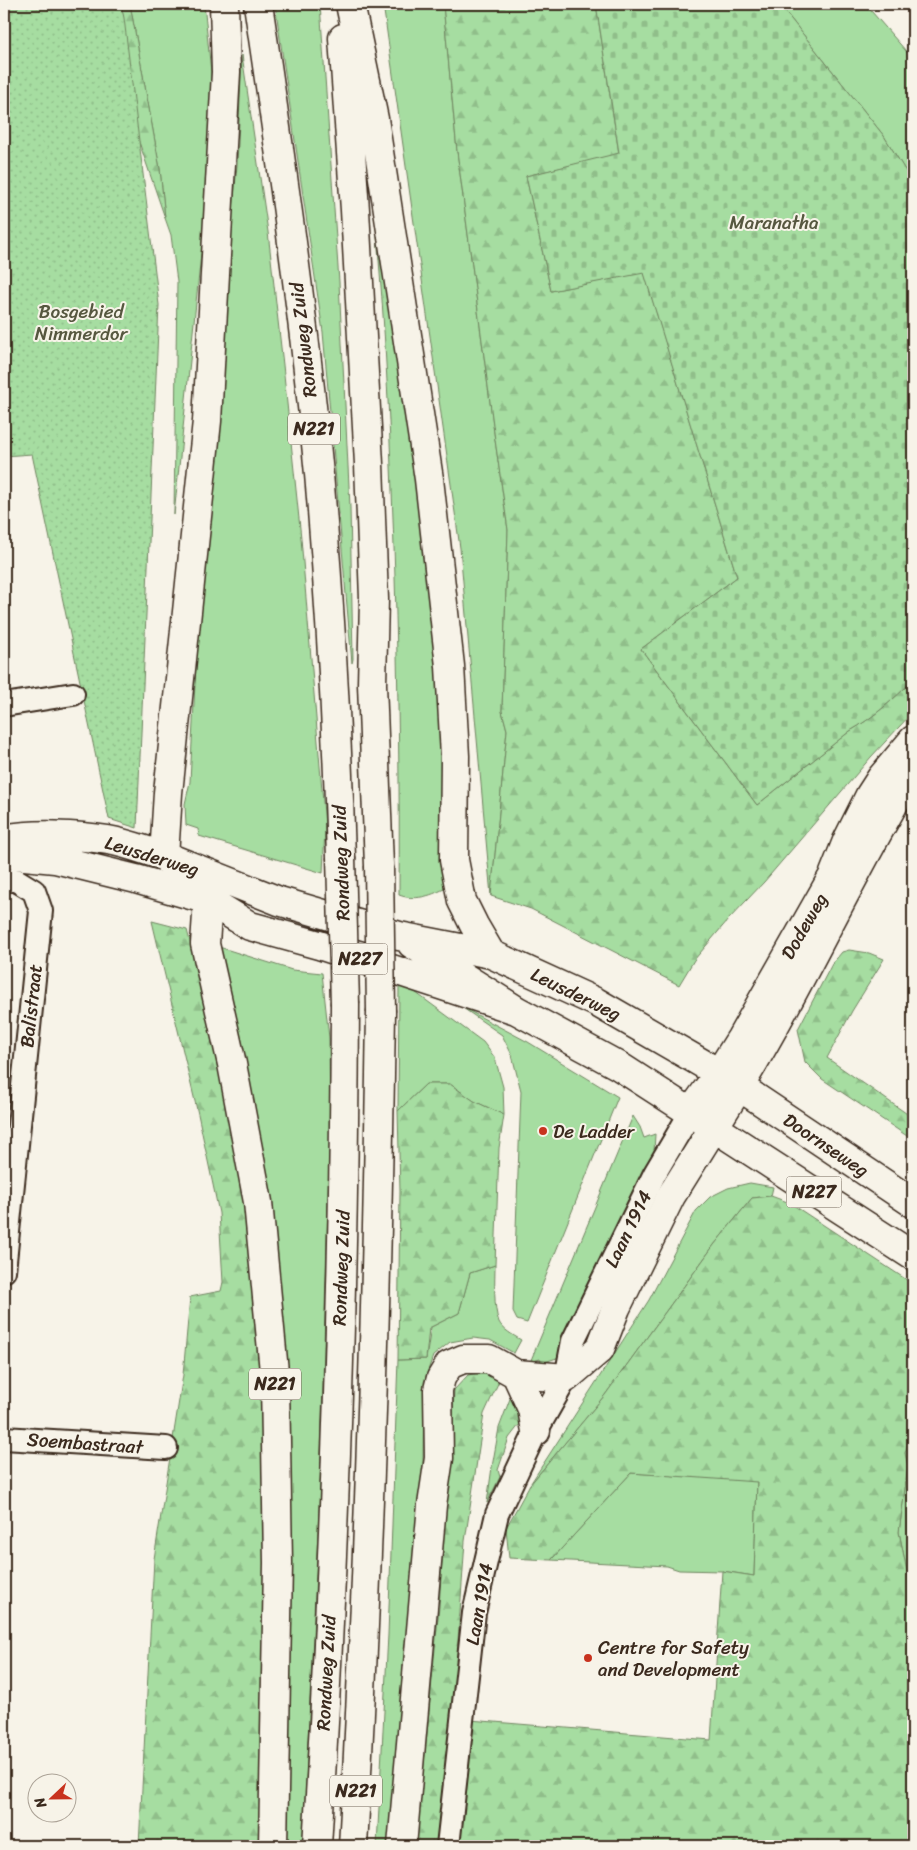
<svg xmlns="http://www.w3.org/2000/svg" width="917" height="1850" viewBox="0 0 917 1850" font-family="Sriracha,sans-serif">
	<defs>
		<pattern id="forest-firs" width="22" height="20" patternUnits="userSpaceOnUse" patternTransform="scale(1.25)"><rect width="22" height="20" fill="#a6dda1"/><path d="M5 1l3.5 6h-7zM16 11l3.5 6h-7z" fill="#90be8a"/></pattern>
		<pattern id="cemetery-stones" width="16" height="16" patternUnits="userSpaceOnUse" patternTransform="scale(1.25)"><rect width="16" height="16" fill="#a6dda1"/><path d="M2 7V4a2 2 0 0 1 4 0v3zM10 15v-3a2 2 0 0 1 4 0v3z" fill="#90be8a"/></pattern>
		<pattern id="park-dots" width="8" height="8" patternUnits="userSpaceOnUse" patternTransform="scale(1.25)"><rect width="8" height="8" fill="#a6dda1"/><path d="M2 2h.1M6 6h.1" fill="none" stroke="#90be8a" stroke-width="1.8" stroke-linecap="round"/></pattern>
	</defs>
	<rect width="100%" height="100%" fill="#f7f3e8"/>
	<filter id="ink" filterUnits="userSpaceOnUse"><feTurbulence type="fractalNoise" baseFrequency=".02" numOctaves="2"/><feDisplacementMap in="SourceGraphic" scale="10" xChannelSelector="R" yChannelSelector="G"/><feConvolveMatrix kernelMatrix="1 2 1 2 8 2 1 2 1" color-interpolation-filters="sRGB"/></filter>
	<g filter="url(#ink)">
		<!-- green -->
		<path fill="#a6dda1" stroke="#708460" d="M 130,4 L 204,4 L 211,72 L 210,141 L 203,235 L 174,515 L 177,282 L 171,235 L 165,218 L 160,169 Z
			M 275,4 L 320,4 L 339,282 L 350,507 L 353,659 L 352,663 L 323,332 Z
			M 383,4 L 443,4 L 457,151 L 495,440 L 508,530 L 502,711 L 507,730 L 491,896 L 460,548 Z
			M 779,4 L 865,4 L 913,59 L 913,183 L 884,136 Z
			M 242,55 L 268,232 L 283,365 L 301,538 L 325,826 L 323,873 L 199,836 L 198,829 L 186,825 L 185,804 L 190,782 L 200,586 L 237,165 Z
			M 374,203 L 419,475 L 441,723 L 444,889 C 430,896 415,901 399,895 C 400,789 398,683 395,577 C 391,452 386,328 374,203 Z
			M 219,947 L 292,970 L 322,973 L 329,1038 L 330,1131 L 320,1489 L 303,1846 L 281,1846 Z
			M 399,986 L 412,990 L 483,1042 L 495,1058 L 503,1087 L 504,1115 L 474,1101 L 450,1084 L 426,1084 L 398,1111 Z
			M 460,1006 L 528,1042 L 618,1097 L 527,1323 L 517,1320 L 513,1312 L 521,1091 L 512,1055 L 502,1035 Z
			M 633,1116 L 640,1127 L 644,1138 L 655,1134 L 654,1153 L 649,1171 L 557,1358 L 541,1363 L 540,1359 L 533,1361 L 531,1360 Z
			M 750,1183 L 773,1187 L 771,1196 L 752,1198 L 714,1245 L 605,1395 L 529,1486 L 649,1300 L 696,1211 L 710,1197 L 728,1188 Z
			M 495,1265 C 495,1280 493,1307 499,1322 C 503,1330 513,1335 521,1340 L 514,1353 L 490,1340 L 473,1338 L 450,1342 L 433,1356 L 424,1382 L 422,1547 L 393,1846 L 377,1846 L 388,1635 L 398,1360 L 426,1359 L 431,1327 L 459,1313 L 470,1273 Z
			M 913,1427 L 913,1591 L 907,1571 L 899,1532 L 908,1466 L 905,1453 Z
			M 631,1473 L 757,1481 L 754,1576 L 722,1571 L 679,1570 L 667,1566 L 551,1560 Z"/>
		<!-- forest -->
		<path fill="url(#forest-firs)" stroke="#708460" d="M 73,4 L 130,4 L 160,169 L 165,218 L 137,136 Z
			M 443,4 L 596,4 L 619,154 L 526,176 L 551,291 L 644,272 L 737,577 L 641,649 L 757,805 L 850,731 C 873,718 894,699 913,680 L 913,712 L 871,757 L 764,882 L 728,920 L 694,960 L 679,985 L 531,909 L 491,896 L 507,730 L 502,711 L 508,530 L 495,440 L 457,151 Z
			M 152,921 L 187,930 L 197,968 L 249,1202 L 269,1439 L 265,1846 L 139,1846 L 154,1559 L 183,1375 L 190,1297 L 221,1291 L 223,1282 L 219,1213 L 198,1114 Z
			M 849,950 L 869,953 L 884,959 L 852,1011 L 827,1058 L 913,1118 L 913,1140 L 822,1079 L 805,1062 L 798,1029 L 832,964 L 842,952 Z
			M 426,1084 L 450,1084 L 474,1101 L 504,1115 L 499,1148 L 495,1265 L 470,1273 L 459,1313 L 429,1328 L 426,1359 L 398,1360 L 400,1191 L 398,1111 Z
			M 771,1196 L 790,1203 L 913,1284 L 913,1427 L 905,1453 L 908,1466 L 899,1532 L 907,1571 L 913,1591 L 913,1846 L 456,1846 L 470,1720 L 711,1740 L 722,1571 L 754,1576 L 757,1482 L 631,1473 L 551,1560 L 509,1558 L 506,1528 L 529,1486 L 605,1395 L 714,1245 L 752,1198 Z
			M 485,1372 L 500,1379 L 484,1414 L 465,1541 L 456,1669 L 438,1846 L 416,1846 L 439,1607 L 445,1517 L 451,1465 L 454,1390 L 468,1375 Z
			M 514,1388 L 523,1420 L 509,1438 L 498,1470 L 500,1477 L 487,1503 L 492,1467 L 499,1428 Z"/>
		<!-- cemetery -->
		<path fill="url(#cemetery-stones)" stroke="#708460" d="M 596,4 L 779,4 L 884,136 L 913,183 L 913,680 C 894,699 873,718 850,731 L 757,805 L 641,649 L 737,577 L 644,273 L 551,291 L 526,176 L 619,153 Z"/>
		<!-- park -->
		<path fill="url(#park-dots)" stroke="#708460" d="M 4,4 L 121,4 L 124,18 L 159,305 L 137,828 L 109,819 L 32,454 L 4,456 Z"/>
		<g fill="none" stroke-linecap="round" stroke-linejoin="round">
			<defs>
				<path id="minor" d="M 4,705 L 73,694
					M 4,880 L 16,880 L 34,891 L 41,911 L 4,1271
					M 4,1438 L 166,1448
					M 448,1846 L 474,1613 L 497,1514 L 536,1431 L 566,1378 L 573,1341 L 655,1173 L 691,1112"/>
				<path id="tertiary" d="M 4,839 C 33,833 78,835 108,840 C 127,843 146,851 164,856
					M 4,854 L 55,859 L 136,879 L 208,900
					M 739,1087 C 802,984 851,874 913,771
					M 691,1112 L 719,1073 L 741,1038 L 833,876 L 847,841 L 870,795 L 881,778 L 913,740"/>
				<path id="primary" d="M 224,4 L 226,72 L 207,421 L 168,793 L 164,856 L 208,900 L 250,926 L 319,945 L 516,1010
					M 258,4 C 281,160 304,317 319,474 C 330,601 337,729 341,857
					M 350,4 L 374,119 L 429,479 L 450,666 L 455,756 L 454,860 L 462,901 L 474,925 L 491,954
					M 343,38 L 355,210 L 369,464 L 374,599 L 372,684 L 379,866
					M 175,860 L 279,901 L 399,936 L 491,954 L 596,1002 L 719,1073 L 913,1203
					M 208,900 L 205,944 L 232,1064 L 258,1202 L 275,1382 L 278,1563 L 273,1846
					M 412,944 L 516,1010 L 619,1066 L 913,1256
					M 516,1374 L 566,1378 L 600,1349 L 616,1308 L 671,1196 L 739,1087
					M 317,1846 C 334,1566 344,1285 345,1004
					M 353,1846 C 369,1568 377,1290 381,1012
					M 402,1846 L 432,1505 L 439,1458 L 438,1390 L 441,1378 L 449,1365 L 463,1359 L 489,1359 L 516,1374 L 532,1409 L 536,1431"/>
			</defs>
			<!-- minor casing -->
			<use href="#minor" stroke="#3b2a1e" stroke-width="26"/>
			<!-- tertiary casing -->
			<use href="#tertiary" stroke="#3b2a1e" stroke-width="31"/>
			<!-- primary casing -->
			<use href="#primary" stroke="#3b2a1e" stroke-width="31"/>
			<!-- minor -->
			<use href="#minor" stroke="#f7f3e8" stroke-width="22"/>
			<!-- tertiary -->
			<use href="#tertiary" stroke="#f7f3e8" stroke-width="28"/>
			<!-- primary -->
			<use href="#primary" stroke="#f7f3e8" stroke-width="28"/>
			<defs>
				<path id="primary-bridge" d="M 341,857 L 345,1004
					M 379,866 L 381,1012"/>
			</defs>
			<!-- primary-bridge casing -->
			<use href="#primary-bridge" stroke="#3b2a1e" stroke-width="31" stroke-linecap="butt"/>
			<!-- primary-bridge -->
			<use href="#primary-bridge" stroke="#f7f3e8" stroke-width="28"/>
		</g>
	</g>
	<!-- markers -->
	<g fill="#c8321e" stroke="#f7f3e8" stroke-width="2">
		<circle cx="543" cy="1131" r="5"/>
		<circle cx="588" cy="1658" r="5"/>
	</g>
	<g text-anchor="middle" dominant-baseline="central" stroke-width="4" stroke-linejoin="round" paint-order="stroke">
		<!-- shield labels -->
		<g fill="#f7f3e8" stroke="#73665b" stroke-width="1">
			<rect x="288" y="413.5" width="52" height="31" rx="4"/>
			<rect x="332.5" y="943.5" width="55" height="31" rx="4"/>
			<rect x="786.5" y="1176.5" width="55" height="31" rx="4"/>
			<rect x="249" y="1368.5" width="52" height="31" rx="4"/>
			<rect x="330" y="1775.5" width="52" height="31" rx="4"/>
		</g>
		<g font-size="18" font-weight="bold" fill="#3b2a1e">
			<text x="314" y="429">N221</text>
			<text x="360" y="959">N227</text>
			<text x="814" y="1192">N227</text>
			<text x="275" y="1384">N221</text>
			<text x="356" y="1791">N221</text>
		</g>
		<!-- park labels -->
		<g font-size="19" fill="#56573f" stroke="#f7f3e8">
			<text x="774" y="222">Maranatha</text>
			<text x="81" y="311">Bosgebied<tspan x="81" dy="22">Nimmerdor</tspan></text>
		</g>
		<!-- street labels -->
		<g font-size="19" fill="#3b2a1e" stroke="#f7f3e8">
			<text transform="translate(303 340) rotate(-97)">Rondweg Zuid</text>
			<text transform="translate(152 856) rotate(17)">Leusderweg</text>
			<text transform="translate(341 863) rotate(-92)">Rondweg Zuid</text>
			<text transform="translate(804 926) rotate(-60)">Dodeweg</text>
			<text transform="translate(576 994) rotate(26)">Leusderweg</text>
			<text transform="translate(31 1006) rotate(-84)">Balistraat</text>
			<text transform="translate(826 1145) rotate(34)">Doornseweg</text>
			<text transform="translate(628 1229) rotate(-64)">Laan 1914</text>
			<text transform="translate(341 1268) rotate(-88)">Rondweg Zuid</text>
			<text transform="translate(85 1443) rotate(4)">Soembastraat</text>
			<text transform="translate(479 1604) rotate(-80)">Laan 1914</text>
			<text transform="translate(326 1673) rotate(-87)">Rondweg Zuid</text>
		</g>
		<!-- poi labels -->
		<g font-size="19" fill="#3b2a1e" stroke="#f7f3e8" text-anchor="start">
			<text x="553" y="1131">De Ladder</text>
			<text x="598" y="1647">Centre for Safety<tspan x="598" dy="22">and Development</tspan></text>
		</g>
	</g>
	<!-- margin -->
	<rect width="917" height="1850" fill="none" stroke="#f7f3e8" stroke-width="20"/>
	<rect x="10" y="10" width="897" height="1830" fill="none" stroke="#3b2a1e" stroke-width="2" filter="url(#ink)"/>
	<!-- north arrow -->
	<g transform="translate(52 1798) rotate(248)"><circle r="24" fill="#f7f3e8" stroke="#aca397"/>
	<path d="M0-4L9 19L0 12L-9 19Z" fill="#c8321e"/>
	<text y="-8" font-size="14" font-weight="bold" text-anchor="middle" fill="#3b2a1e">N</text>
	</g>
</svg>
